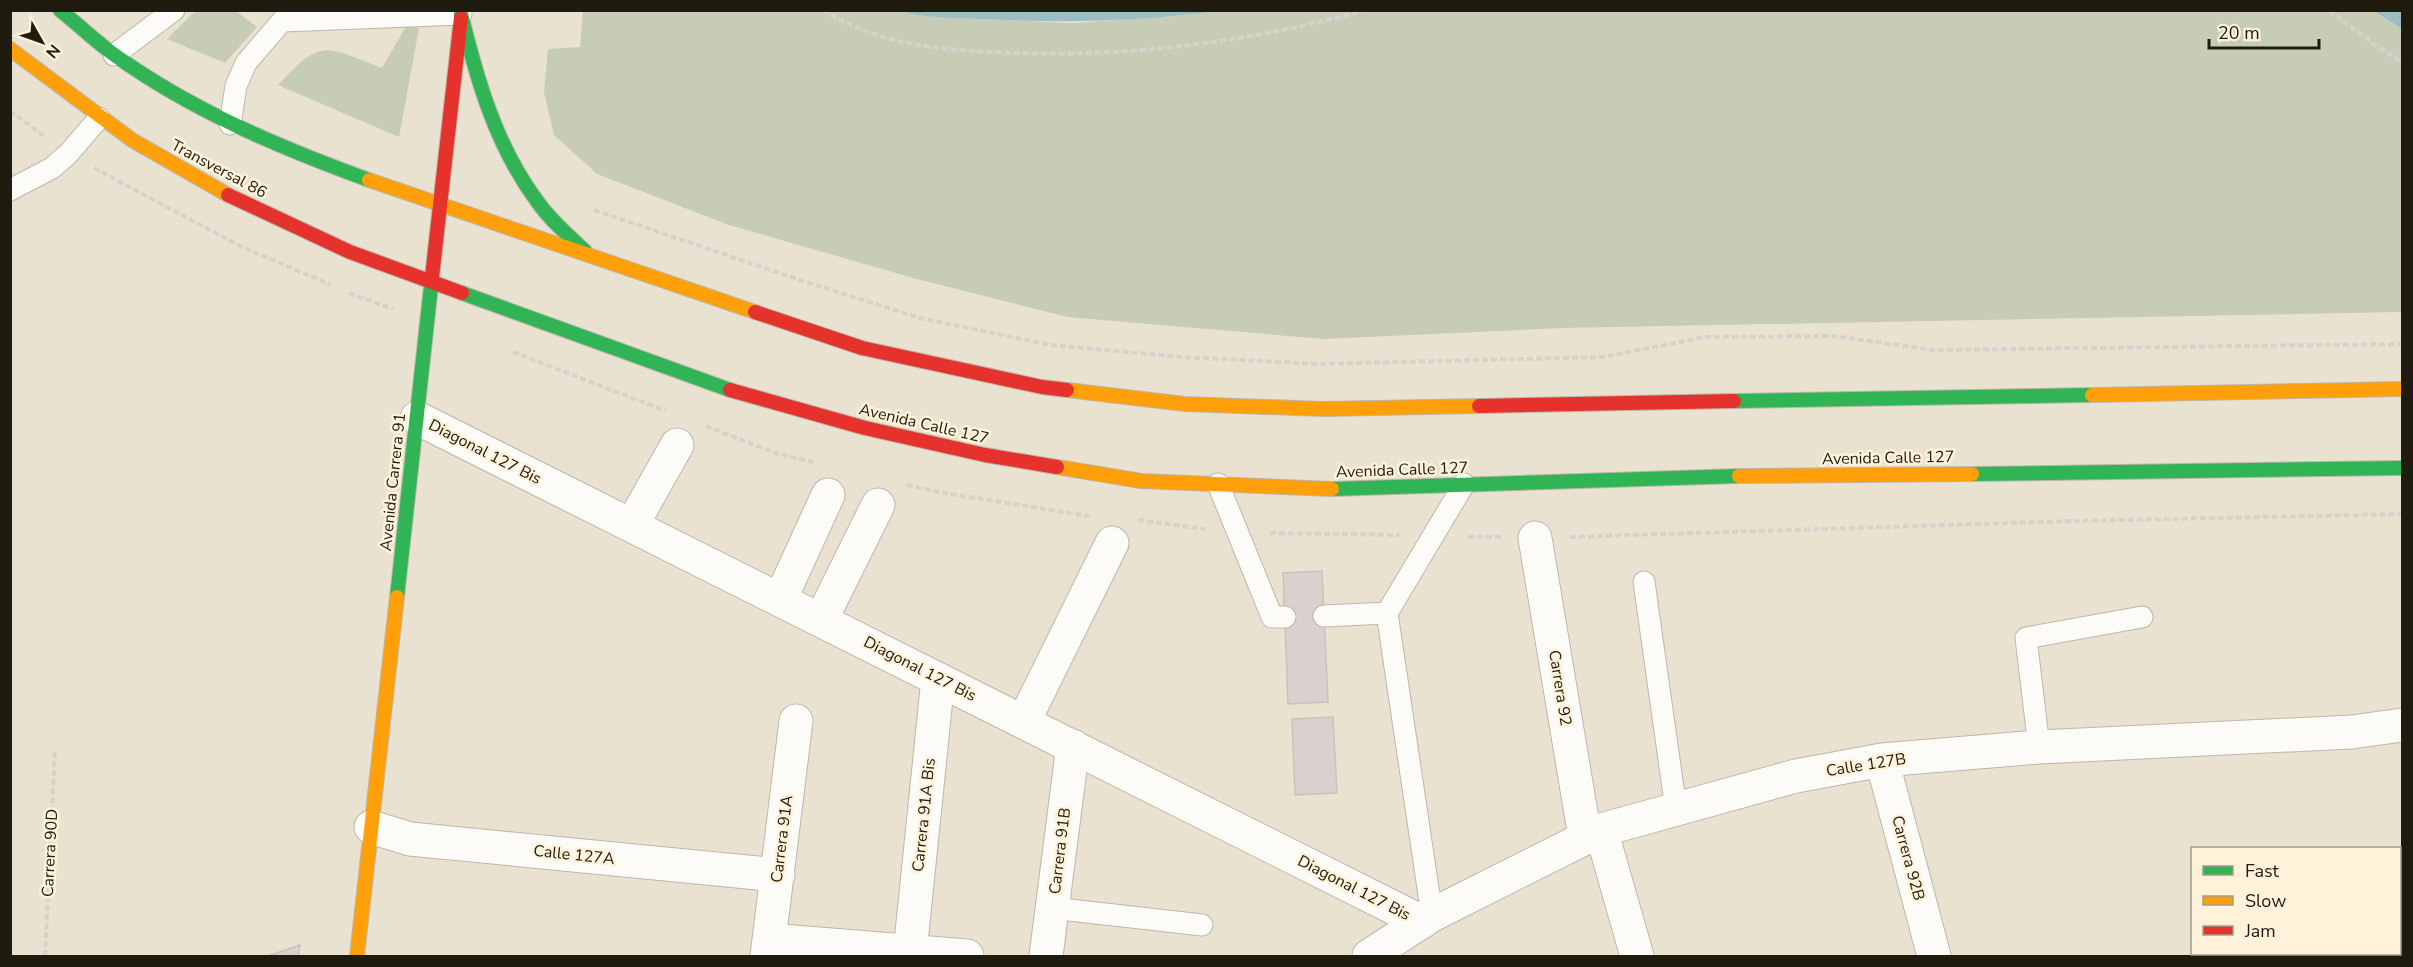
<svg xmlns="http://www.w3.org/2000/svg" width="2413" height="967" viewBox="0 0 2413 967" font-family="'Nunito Sans',sans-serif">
	<rect width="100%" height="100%" fill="#eae2d0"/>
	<!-- green -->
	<path fill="#c7ccb6" d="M 583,10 L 900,10 L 960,18 L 1071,23 L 1177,16 L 1215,10 L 2373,11 L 2402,29 L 2402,312 L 1563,328 L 1323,339 L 1067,317 L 917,279 L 729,225 L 597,174 L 554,135 L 544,92 L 548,49 L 580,47 Z
		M 199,11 L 236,11 L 257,27 L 225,63 L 167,39 L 192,14 Z
		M 406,26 L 419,28 L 399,137 L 278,85 C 322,37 325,46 382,68 Z"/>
	<!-- water -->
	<path fill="#9dbcc3" d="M 900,11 L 1215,11 C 1137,22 1060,23 982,19 C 956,18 925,18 900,11 Z
		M 2373,11 L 2402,11 L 2402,29 L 2377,13 Z"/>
	<!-- building -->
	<path fill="#dbd0cd" stroke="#cbc1bd" stroke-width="1.5" d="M 1322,571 L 1328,702 L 1288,704 L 1283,573 Z
		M 1333,717 L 1337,793 L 1295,795 L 1292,719 Z
		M 300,945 L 298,956 L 268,956 Z"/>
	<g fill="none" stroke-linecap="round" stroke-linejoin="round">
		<defs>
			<path id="lane" d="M 114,55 L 174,10
				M 230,124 L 236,86 L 246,63 L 282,21 L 461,14
				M 10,190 L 52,168 L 68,154 L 99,118
				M 1218,484 L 1272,617 L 1285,617
				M 1644,582 L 1676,809
				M 1324,616 L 1387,613
				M 2039,747 L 2026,638 L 2142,617
				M 1052,908 L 1202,925
				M 1432,915 L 1387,613 L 1464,484"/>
			<path id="street" d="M 417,418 L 1422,922
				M 632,525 L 677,445
				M 1535,538 L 1585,837
				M 780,600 L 828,495
				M 821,620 L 878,505
				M 1024,721 L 1112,543
				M 1882,760 L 1934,956
				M 371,827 L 410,839 L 778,875
				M 1601,830 L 1637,956
				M 769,940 L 967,956
				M 910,952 L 938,679
				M 767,956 L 796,721
				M 1046,956 L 1073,746
				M 1369,956 L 1432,915 L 1601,830 L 1796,776 L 1882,760 L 2039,747 L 2352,732 L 2402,725"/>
			<path id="fast" d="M 60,10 C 79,25 97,43 116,56 C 193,111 281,148 369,180
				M 461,14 C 477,80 496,146 537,201 C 550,220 568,235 585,251
				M 462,293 L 730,390
				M 1734,401 L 2092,395
				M 1972,474 L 2402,468
				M 1332,489 L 1739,476
				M 397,597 L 432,277"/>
			<path id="slow" d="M 10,49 L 132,140 L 228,195
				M 369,180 L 755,312
				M 1067,390 L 1185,404 L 1323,409 L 1479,406
				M 2092,395 L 2402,389
				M 1057,467 L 1141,481 L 1332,489
				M 1739,476 L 1972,474
				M 357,956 L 397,597"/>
			<path id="jam" d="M 228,195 L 350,252 L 462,293
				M 432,277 L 461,18
				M 755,312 L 862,348 L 1042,387 L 1067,390
				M 730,390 L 865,428 L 985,455 L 1057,467
				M 1479,406 L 1734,401"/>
		</defs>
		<!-- lane casing -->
		<use href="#lane" stroke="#bdb7a9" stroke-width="23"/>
		<!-- street casing -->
		<use href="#street" stroke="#bdb7a9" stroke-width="35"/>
		<!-- fast casing -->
		<use href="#fast" stroke="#bdb7a9" stroke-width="16"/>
		<!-- slow casing -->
		<use href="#slow" stroke="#bdb7a9" stroke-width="16"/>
		<!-- jam casing -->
		<use href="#jam" stroke="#bdb7a9" stroke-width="16"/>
		<!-- path -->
		<path stroke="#d6d3cd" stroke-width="4" stroke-dasharray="6 3" stroke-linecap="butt" d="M 823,10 C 883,47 943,50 1011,53 C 1132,57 1250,42 1366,10
			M 2329,10 L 2375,45 L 2402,62
			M 10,111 L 44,136
			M 94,168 L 240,246 L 331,285
			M 594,210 L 803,281 L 920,318 L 1051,345 L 1182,357 L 1318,364 L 1603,357 L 1705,337 L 1833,336 L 1933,350 L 2402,344
			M 349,293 L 393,309
			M 513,352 L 666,411
			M 706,426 L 775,453 L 813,462
			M 907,485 L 938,492 L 1089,516
			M 1138,520 L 1205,529
			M 1270,533 L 1400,535
			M 1468,537 L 1502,537
			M 1570,537 L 2073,521 L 2402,514
			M 45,956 L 55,749"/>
		<!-- lane -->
		<use href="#lane" stroke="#fcfbf8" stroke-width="21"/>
		<!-- street -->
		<use href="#street" stroke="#fcfbf8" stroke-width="33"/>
		<!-- fast -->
		<use href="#fast" stroke="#30b455" stroke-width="14"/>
		<!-- slow -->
		<use href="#slow" stroke="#ff9f0a" stroke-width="14"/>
		<!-- jam -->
		<use href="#jam" stroke="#e5322d" stroke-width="14"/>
	</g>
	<g text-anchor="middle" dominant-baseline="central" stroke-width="5" stroke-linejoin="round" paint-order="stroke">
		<!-- street labels -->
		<g font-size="16" fill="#201b0f" stroke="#fef2da">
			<text transform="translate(219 169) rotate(28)">Transversal 86</text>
			<text transform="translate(924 424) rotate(13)">Avenida Calle 127</text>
			<text transform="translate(485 452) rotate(27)">Diagonal 127 Bis</text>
			<text transform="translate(1888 458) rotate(-1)">Avenida Calle 127</text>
			<text transform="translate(1402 470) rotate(-2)">Avenida Calle 127</text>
			<text transform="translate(393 482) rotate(-84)">Avenida Carrera 91</text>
			<text transform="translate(920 669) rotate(27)">Diagonal 127 Bis</text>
			<text transform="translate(1560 688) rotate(81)">Carrera 92</text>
			<text transform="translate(1866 765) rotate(-9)">Calle 127B</text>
			<text transform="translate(924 815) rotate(-84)">Carrera 91A Bis</text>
			<text transform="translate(782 839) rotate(-83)">Carrera 91A</text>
			<text transform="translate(1060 851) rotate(-83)">Carrera 91B</text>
			<text transform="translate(50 853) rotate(-87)">Carrera 90D</text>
			<text transform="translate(574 855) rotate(6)">Calle 127A</text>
			<text transform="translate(1908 858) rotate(75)">Carrera 92B</text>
			<text transform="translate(1354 888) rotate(27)">Diagonal 127 Bis</text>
		</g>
	</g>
	<!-- border -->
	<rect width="2413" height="967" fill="none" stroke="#201b0f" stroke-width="24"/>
	<!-- legend -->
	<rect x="2191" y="847" width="210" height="108" fill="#fef2da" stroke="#a59c89" stroke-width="1.5"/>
	<rect x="2203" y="866" width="30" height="9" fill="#30b455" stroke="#a59c89" stroke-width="1.5"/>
	<text x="2245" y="877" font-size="18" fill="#201b0f">Fast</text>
	<rect x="2203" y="896" width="30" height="9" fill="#ff9f0a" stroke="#a59c89" stroke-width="1.5"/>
	<text x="2245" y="907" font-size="18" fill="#201b0f">Slow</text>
	<rect x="2203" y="926" width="30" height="9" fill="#e5322d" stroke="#a59c89" stroke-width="1.5"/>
	<text x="2245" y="937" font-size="18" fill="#201b0f">Jam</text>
	<!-- north arrow -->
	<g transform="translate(42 42) rotate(130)" stroke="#fef2da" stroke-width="4.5" paint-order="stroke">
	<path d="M0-4.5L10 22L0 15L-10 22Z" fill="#201b0f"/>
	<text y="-9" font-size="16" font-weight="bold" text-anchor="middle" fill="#201b0f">N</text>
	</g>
	<!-- scale -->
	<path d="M2209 39v9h110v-9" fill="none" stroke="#201b0f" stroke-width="3"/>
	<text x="2218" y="39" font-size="18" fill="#201b0f" stroke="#fef2da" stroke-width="4.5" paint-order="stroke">20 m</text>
</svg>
